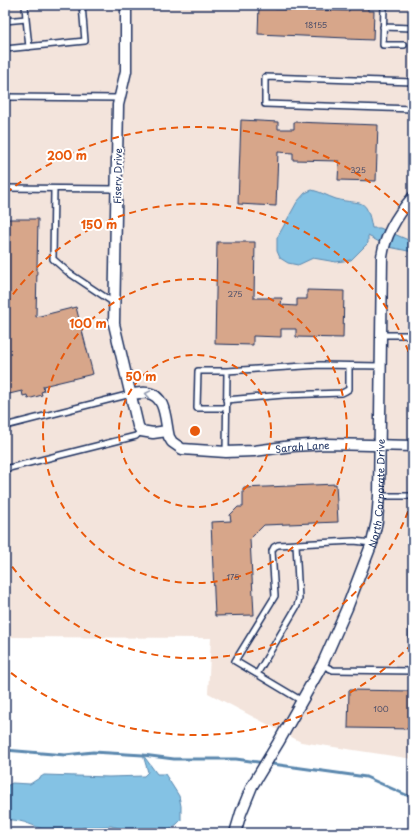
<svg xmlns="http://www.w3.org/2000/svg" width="418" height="838" viewBox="0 0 418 838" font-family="'Playpen Sans',sans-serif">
	<rect width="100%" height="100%" fill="#fff"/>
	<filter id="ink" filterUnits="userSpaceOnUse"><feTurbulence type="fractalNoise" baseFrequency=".025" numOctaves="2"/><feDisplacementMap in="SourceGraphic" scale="8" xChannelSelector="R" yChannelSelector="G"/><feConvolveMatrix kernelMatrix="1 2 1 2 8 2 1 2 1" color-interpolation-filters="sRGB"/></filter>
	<g filter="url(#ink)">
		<!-- built -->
		<path fill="#f3e4dc" d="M 5,5 L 413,5 L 413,759 L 301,742 L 208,693 L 211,638 L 5,637 Z"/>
		<!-- water -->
		<path fill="#84c2e4" stroke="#5a87ae" d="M 312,190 C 321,192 327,196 336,199 C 362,206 366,195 372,228 L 380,228 L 413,242 L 413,252 L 389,247 L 368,236 L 368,243 L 351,260 L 336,262 L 313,258 L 298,265 L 288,263 L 280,258 L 277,251 L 277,238 L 297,202 L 305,193 Z
			M 143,755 L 157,774 L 165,774 L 179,796 L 181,806 L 181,820 L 177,824 L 166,833 L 137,833 L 111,826 L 86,827 L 73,831 L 71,833 C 61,833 51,833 42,829 C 29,824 20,819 5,820 L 5,787 L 12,783 L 30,784 L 44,775 L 109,777 L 144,776 L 148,772 Z"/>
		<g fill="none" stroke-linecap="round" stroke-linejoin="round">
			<!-- stream -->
			<path stroke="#5a87ae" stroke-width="3" d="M 5,750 L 65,755 L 93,752 L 143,755 L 174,759 L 236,759 L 366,777 L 413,798"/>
		</g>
		<!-- building -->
		<path fill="#d7a68a" stroke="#1b2f5e" d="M 259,5 L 275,5 L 275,9 L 349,11 L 349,5 L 368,5 L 368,11 L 374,11 L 373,40 L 347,39 L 347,38 L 258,34 Z
			M 241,120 L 278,122 L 278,129 L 294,129 L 294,122 L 378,125 L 376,181 L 338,180 L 339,161 L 293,160 L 293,153 L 278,152 L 276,206 L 238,204 Z
			M 5,219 L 38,219 L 36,317 L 76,307 L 93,374 L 43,386 L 44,391 L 41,392 L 42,395 L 28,399 L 27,395 L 23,396 L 22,391 L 5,395 L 5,324 L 7,324 L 5,314 Z
			M 217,242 L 255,242 L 254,298 L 282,298 L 281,305 L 297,306 L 297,299 L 307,299 L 307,290 L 344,291 L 343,338 L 296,337 L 296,329 L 281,329 L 281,337 L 253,336 L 253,345 L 215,344 Z
			M 336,484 L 338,522 L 264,525 L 250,539 L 254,615 L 215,616 L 211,522 L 231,521 L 230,515 L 238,507 L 243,507 L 243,488 Z
			M 349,690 L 413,691 L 413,729 L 348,728 Z"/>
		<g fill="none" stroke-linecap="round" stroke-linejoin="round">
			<defs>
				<path id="service" d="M 384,5 L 383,45 L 404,45
					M 26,19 L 29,47
					M 5,21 L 26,19 L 25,5
					M 383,27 L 413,28
					M 5,49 L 85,41 L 82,5
					M 413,82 L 265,77 L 265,104 L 413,109
					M 5,97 L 120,98
					M 5,188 L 117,189
					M 54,189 L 53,259 L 69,273 L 114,303
					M 381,335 L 413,335
					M 226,400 L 284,395 L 342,393 L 346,391 L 349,389 L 349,366
					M 226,408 L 197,408 L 198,371 L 227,371 L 320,365 L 381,366
					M 5,426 L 131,394
					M 226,452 L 227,371
					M 5,469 L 136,436 L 141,431
					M 379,496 L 413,496
					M 322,665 L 333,670 L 413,671
					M 412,671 L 413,610
					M 257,674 L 297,606 L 299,599 L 296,544
					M 302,701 L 235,661 L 275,596 L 272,551 L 274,547 L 278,545 L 354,541 L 372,543"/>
				<g id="minor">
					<path d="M 126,5 L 126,71 L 118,105 L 114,324 L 138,426 L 141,431 L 153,433 L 167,431"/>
					<path id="s1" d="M 131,394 C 136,394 142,392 147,393 C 167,395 165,423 169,437 L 172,442 L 182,449 L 226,452 L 254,451 L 292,446 L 327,444 L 413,446"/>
					<path id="s2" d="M 235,833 L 241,813 L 252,786 L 278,743 L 322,665 L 347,608 L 372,543 L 377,521 L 379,496 L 382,257 C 385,234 398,214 413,197"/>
				</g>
			</defs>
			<!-- service casing -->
			<use href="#service" stroke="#1b2f5e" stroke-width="8"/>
			<!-- minor casing -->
			<use href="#minor" stroke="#1b2f5e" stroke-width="13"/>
			<!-- service -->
			<use href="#service" stroke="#fff" stroke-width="5"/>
			<!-- minor -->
			<use href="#minor" stroke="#fff" stroke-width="10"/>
		</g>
		<!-- one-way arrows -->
		<defs><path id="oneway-chevron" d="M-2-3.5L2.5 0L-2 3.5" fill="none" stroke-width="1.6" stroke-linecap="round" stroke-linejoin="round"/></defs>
		<use stroke="#8d97ae" href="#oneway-chevron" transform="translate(148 394) rotate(-170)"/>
	</g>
	<!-- distance rings -->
	<g fill="none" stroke="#e8590c" stroke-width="2" stroke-dasharray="7 5">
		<circle cx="195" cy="431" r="76"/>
		<circle cx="195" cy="431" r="152"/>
		<path d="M412 500A228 228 0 0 1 6 558M6 304A228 228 0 0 1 412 362"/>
		<path d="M412 644A304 304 0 0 1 6 669M6 193A304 304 0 0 1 412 218"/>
	</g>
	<g text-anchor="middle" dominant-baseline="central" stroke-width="4" stroke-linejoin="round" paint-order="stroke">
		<!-- number labels -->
		<g font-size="8" fill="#4a4d69">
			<text x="316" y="25">18155</text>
			<text x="358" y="170">325</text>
			<text x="235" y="294">275</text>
			<text x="233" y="577">175</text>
			<text x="381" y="709">100</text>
		</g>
		<!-- street labels -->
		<g font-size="10" fill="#1b2f5e" stroke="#fff">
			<text transform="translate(117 176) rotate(-89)">Fiserv Drive</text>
			<text stroke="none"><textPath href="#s1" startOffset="208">Sarah Lane</textPath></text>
			<text stroke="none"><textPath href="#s2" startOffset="372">North Corporate Drive</textPath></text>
		</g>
	</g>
	<circle cx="195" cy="431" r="6" fill="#e8590c" stroke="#fff" stroke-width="2"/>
	<g font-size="12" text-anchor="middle" font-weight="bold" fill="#e8590c" stroke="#fff" stroke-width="4" stroke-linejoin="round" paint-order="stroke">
		<text x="67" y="160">200 m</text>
		<text x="99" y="229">150 m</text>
		<text x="88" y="328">100 m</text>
		<text x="141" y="381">50 m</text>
	</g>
	<!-- margin -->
	<rect width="418" height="838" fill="none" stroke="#fff" stroke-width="20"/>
	<rect x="10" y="10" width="398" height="818" fill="none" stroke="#1b2f5e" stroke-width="1.5" filter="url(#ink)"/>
</svg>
